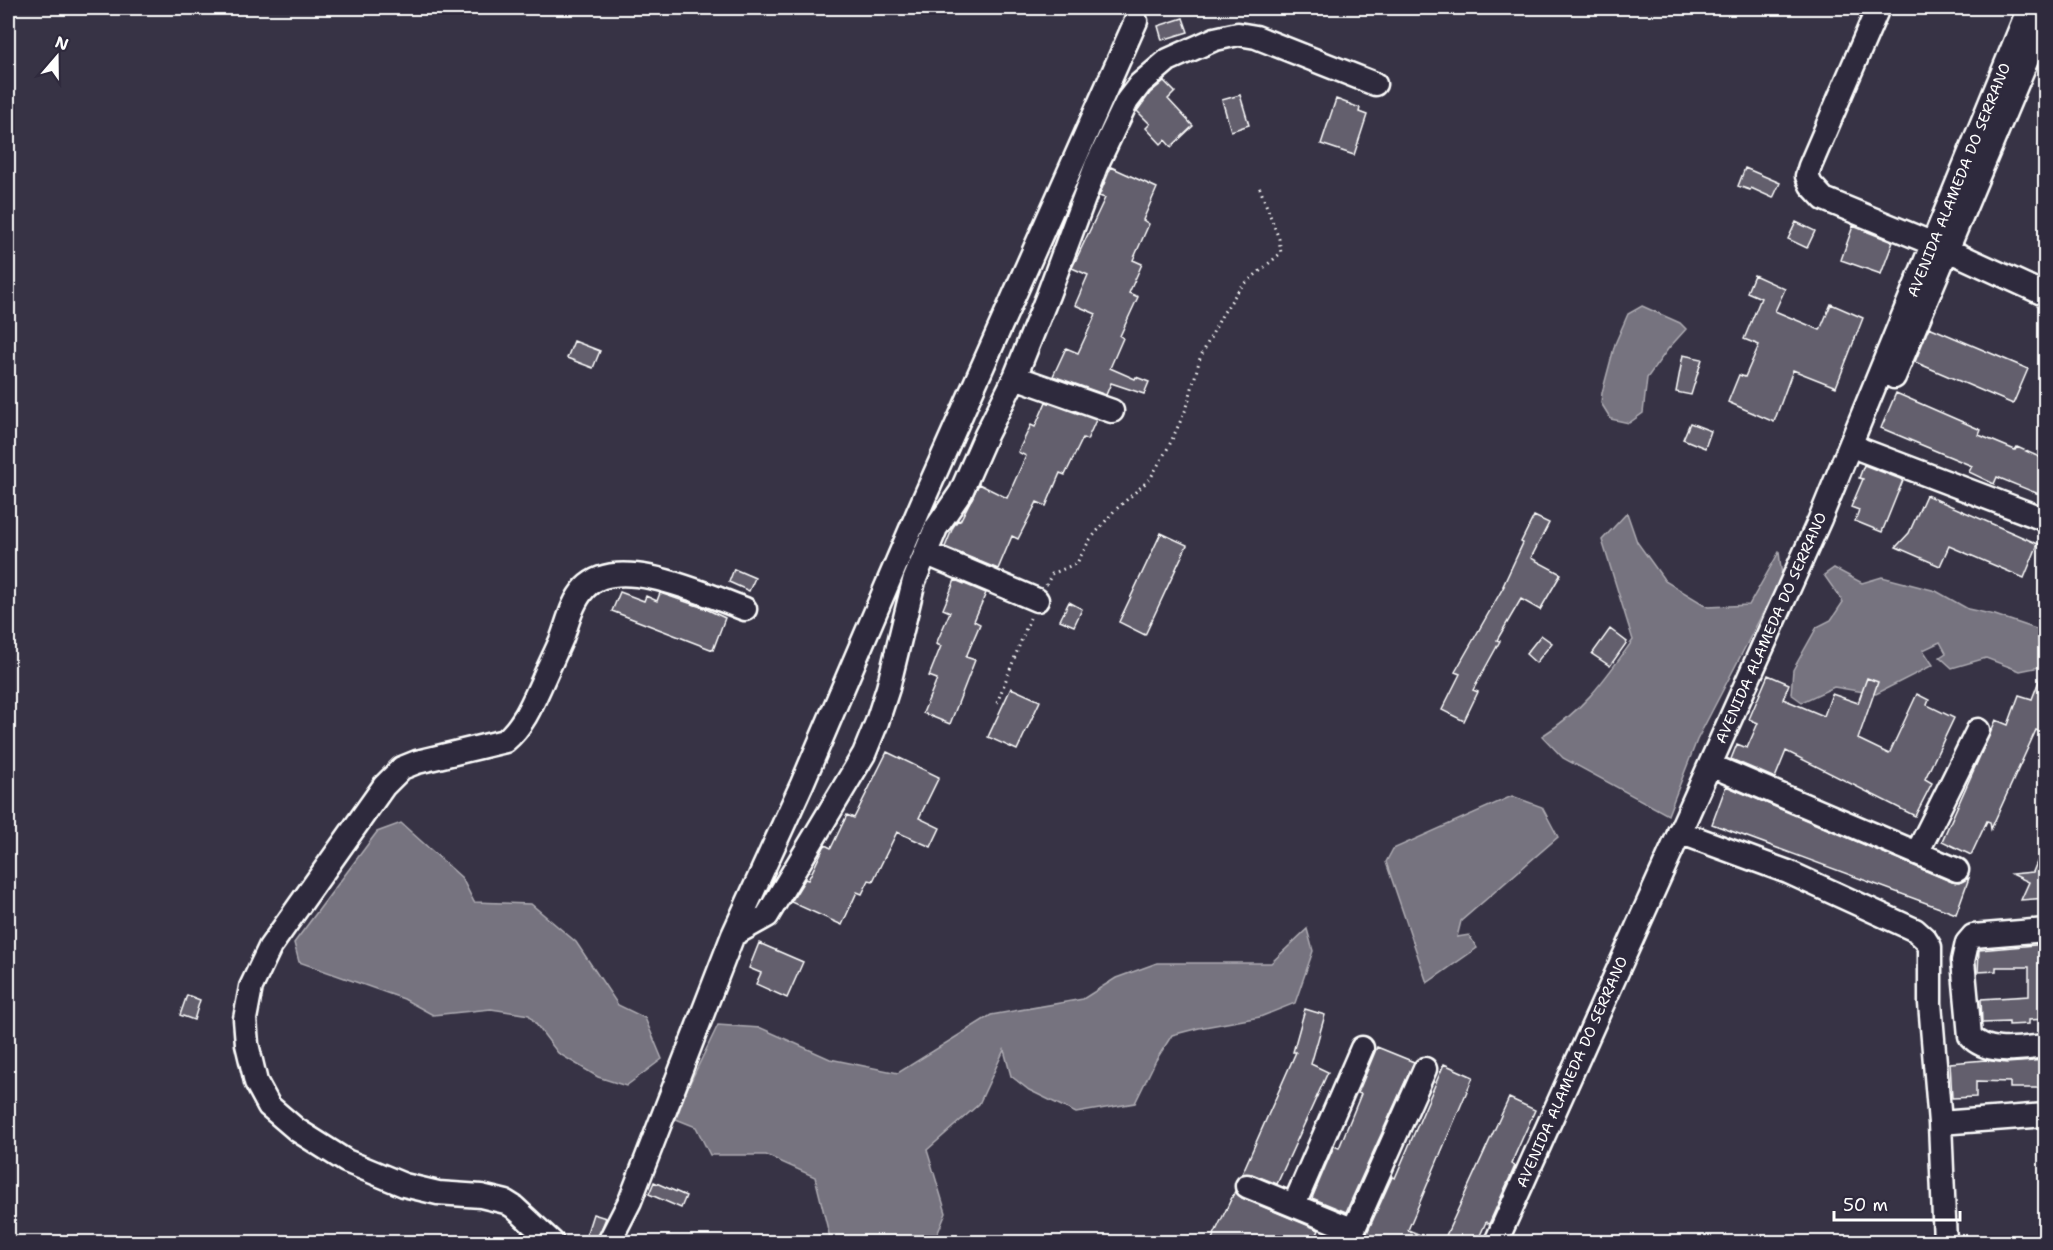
<svg xmlns="http://www.w3.org/2000/svg" width="2053" height="1250" viewBox="0 0 2053 1250" font-family="'Shantell Sans',sans-serif">
	<rect width="100%" height="100%" fill="#373345"/>
	<filter id="ink" filterUnits="userSpaceOnUse"><feTurbulence type="fractalNoise" baseFrequency=".0167" numOctaves="2"/><feDisplacementMap in="SourceGraphic" scale="12" xChannelSelector="R" yChannelSelector="G"/><feConvolveMatrix kernelMatrix="1 2 1 2 8 2 1 2 1" color-interpolation-filters="sRGB"/></filter>
	<g filter="url(#ink)">
		<!-- water -->
		<path fill="#76737f" stroke="#adabb2" stroke-width="1.5" d="M 1642,306 L 1680,323 L 1686,329 L 1668,349 L 1647,378 L 1643,413 L 1629,423 L 1611,419 L 1601,403 L 1602,393 L 1615,344 L 1628,314 Z
			M 1627,513 L 1637,542 L 1665,581 L 1708,607 L 1749,605 L 1779,552 L 1782,576 L 1697,740 L 1668,815 L 1563,758 L 1542,736 C 1585,709 1604,680 1633,640 L 1602,540 Z
			M 1834,568 L 1862,583 L 1882,577 L 1936,591 L 1968,609 L 1995,615 L 2045,632 L 2045,666 L 2020,671 L 1986,658 L 1952,668 L 1940,657 L 1946,653 L 1940,642 L 1923,650 L 1933,665 L 1876,694 L 1834,687 L 1802,702 L 1791,694 L 1793,670 L 1817,627 L 1831,620 L 1843,602 L 1824,575 Z
			M 1512,796 L 1542,807 L 1558,837 L 1461,921 L 1457,937 L 1469,935 L 1477,948 L 1427,983 L 1386,862 L 1393,849 Z
			M 401,823 L 462,878 L 474,902 L 531,904 L 576,942 L 618,1005 L 645,1018 L 662,1059 L 626,1086 L 598,1077 L 558,1053 L 529,1015 L 491,1009 L 433,1015 L 404,999 L 299,962 L 294,943 L 377,832 Z
			M 1307,929 L 1313,951 L 1295,1003 L 1260,1017 L 1199,1028 L 1172,1035 L 1156,1060 L 1135,1103 L 1076,1113 L 1029,1090 L 1011,1076 L 1004,1050 L 979,1104 L 927,1150 L 946,1213 L 934,1242 L 831,1242 L 815,1177 L 766,1155 L 710,1155 L 696,1127 L 676,1119 L 687,1089 L 718,1025 L 761,1028 L 830,1059 L 898,1073 L 991,1015 L 1083,999 L 1116,978 L 1157,963 L 1271,963 Z"/>
		<!-- building -->
		<path fill="#635f6d" stroke="#fff" stroke-width="1.5" d="M 1183,18 L 1188,32 L 1162,40 L 1158,26 Z
			M 1164,81 L 1175,92 L 1168,99 L 1193,126 L 1171,147 L 1165,140 L 1161,144 L 1146,128 L 1150,124 L 1137,111 L 1150,93 Z
			M 1240,95 L 1249,125 L 1231,131 L 1222,100 Z
			M 1336,99 L 1360,108 L 1359,112 L 1367,115 L 1354,155 L 1321,144 Z
			M 1111,167 L 1157,188 L 1143,220 L 1149,224 L 1133,260 L 1142,264 L 1129,293 L 1138,297 L 1120,336 L 1123,338 L 1110,368 L 1135,379 L 1136,377 L 1149,382 L 1144,394 L 1111,383 L 1106,395 L 1053,376 L 1066,348 L 1078,353 L 1096,314 L 1075,305 L 1088,275 L 1072,268 L 1105,198 L 1099,196 Z
			M 1745,168 L 1780,183 L 1773,198 L 1751,188 L 1750,190 L 1738,186 Z
			M 1796,222 L 1815,231 L 1807,248 L 1788,239 Z
			M 1853,226 L 1893,242 L 1881,274 L 1841,260 Z
			M 1754,275 L 1785,289 L 1775,311 L 1820,330 L 1831,304 L 1863,318 L 1836,387 L 1793,370 L 1774,422 L 1728,402 L 1739,375 L 1745,377 L 1759,345 L 1744,339 L 1761,298 L 1747,292 Z
			M 1929,327 L 2028,369 L 2013,404 L 1915,362 Z
			M 574,341 L 600,351 L 593,368 L 567,358 Z
			M 1683,355 L 1702,359 L 1691,395 L 1676,392 Z
			M 1896,393 L 1981,430 L 1979,435 L 2015,450 L 2017,447 L 2046,460 L 2046,497 L 1997,477 L 1994,484 L 1969,472 L 1972,466 L 1881,428 Z
			M 1046,402 L 1096,420 L 1087,440 L 1083,438 L 1065,475 L 1060,473 L 1046,506 L 1037,502 L 1018,539 L 1012,536 L 998,569 L 945,547 L 953,527 L 958,520 L 960,521 L 979,484 L 1007,498 L 1026,456 L 1018,452 L 1031,425 L 1035,427 Z
			M 1690,423 L 1711,431 L 1705,448 L 1683,439 Z
			M 1864,465 L 1903,480 L 1882,532 L 1855,521 L 1859,510 L 1851,507 L 1863,479 L 1859,478 Z
			M 1926,495 L 2038,544 L 2024,578 L 1949,546 L 1940,566 L 1896,547 L 1909,533 Z
			M 1534,516 L 1549,523 L 1531,558 L 1561,574 L 1540,610 L 1521,599 L 1497,640 L 1500,641 L 1473,690 L 1478,692 L 1464,721 L 1442,710 L 1460,674 L 1455,672 L 1504,586 L 1503,586 L 1523,543 L 1521,542 Z
			M 1161,533 L 1187,545 L 1145,635 L 1119,622 Z
			M 734,569 L 755,578 L 749,591 L 729,582 Z
			M 955,580 L 986,593 L 974,621 L 980,624 L 966,657 L 975,660 L 950,724 L 923,713 L 937,679 L 929,676 L 941,646 L 936,644 L 950,612 L 943,609 Z
			M 620,592 L 644,601 L 646,596 L 657,601 L 660,593 L 704,608 L 725,618 L 713,650 L 612,611 Z
			M 1069,602 L 1082,609 L 1074,626 L 1060,620 Z
			M 1610,629 L 1627,642 L 1610,666 L 1592,654 Z
			M 1541,635 L 1552,643 L 1536,663 L 1526,654 Z
			M 2044,668 L 2046,668 L 2046,734 L 2036,730 L 1991,829 L 1990,822 L 1987,821 L 1971,855 L 1942,841 L 1996,720 L 2008,725 L 2019,695 L 2032,699 Z
			M 1768,675 L 1789,684 L 1783,699 L 1824,716 L 1832,694 L 1858,703 L 1867,678 L 1878,682 L 1858,739 L 1889,754 L 1917,694 L 1929,700 L 1927,705 L 1954,718 L 1925,779 L 1932,783 L 1915,816 L 1786,751 L 1775,778 L 1731,759 L 1737,744 L 1747,748 L 1758,723 L 1749,719 Z
			M 1011,688 L 1040,701 L 1017,750 L 988,737 Z
			M 887,752 L 939,777 L 919,818 L 940,828 L 931,847 L 897,832 L 873,881 L 869,880 L 862,894 L 857,892 L 842,925 L 791,902 L 805,879 L 808,880 L 825,845 L 831,848 L 847,815 L 854,818 Z
			M 1726,786 L 1952,882 L 1959,883 L 1969,878 L 1956,914 L 1712,824 Z
			M 2039,857 L 2042,874 L 2046,873 L 2046,898 L 2021,900 L 2029,882 L 2012,874 L 2033,872 Z
			M 759,943 L 803,962 L 787,998 L 756,984 L 761,973 L 749,968 Z
			M 2046,944 L 2046,1019 L 2029,1020 L 2029,1024 L 2009,1025 L 2009,1022 L 1982,1023 L 1981,999 L 2029,996 L 2029,967 L 1996,967 L 1996,971 L 1978,972 L 1979,950 Z
			M 187,995 L 200,1000 L 194,1020 L 180,1015 Z
			M 1305,1009 L 1325,1015 L 1311,1064 L 1328,1072 L 1277,1184 L 1252,1174 L 1242,1174 L 1296,1052 L 1293,1052 Z
			M 1377,1047 L 1414,1062 L 1346,1212 L 1312,1198 L 1334,1146 L 1339,1148 L 1361,1094 L 1358,1093 Z
			M 1985,1060 L 2006,1063 L 2046,1060 L 2046,1088 L 2010,1088 L 2010,1082 L 1976,1081 L 1976,1097 L 1952,1098 L 1950,1063 Z
			M 1444,1064 L 1473,1077 L 1408,1230 L 1438,1242 L 1363,1242 L 1392,1177 L 1395,1178 Z
			M 1509,1098 L 1535,1110 L 1511,1164 L 1515,1166 L 1489,1224 L 1486,1222 L 1477,1242 L 1443,1242 Z
			M 654,1182 L 686,1196 L 681,1208 L 649,1194 Z
			M 1235,1191 L 1242,1198 L 1319,1230 L 1314,1242 L 1220,1242 L 1212,1239 Z
			M 593,1214 L 606,1218 L 596,1242 L 584,1242 Z"/>
		<g fill="none" stroke-linecap="round" stroke-linejoin="round">
			<defs>
				<path id="minor" d="M 1878,8 L 1810,166 L 1807,176 L 1811,185 L 1824,199 L 1948,250 L 2046,295
					M 1015,377 L 1112,411
					M 1894,377 L 2046,14
					M 1851,443 L 1862,450 L 2046,520
					M 925,553 L 1037,600
					M 1710,765 L 1957,870
					M 1679,832 L 1788,872 L 1915,930 L 1925,939 L 1930,947 L 1930,1003 L 1940,1123 L 1945,1242
					M 1917,853 L 1978,730
					M 2046,930 L 1973,936 L 1967,943 L 1963,961 L 1970,1036 C 1988,1056 2022,1048 2046,1046
					M 733,935 L 767,916 L 864,754 L 877,722 L 888,688 L 914,581 L 936,528 L 961,492 L 986,435 L 1015,377 L 1048,295 L 1096,166 L 1127,101 L 1140,84 L 1168,60 L 1215,39 L 1238,34 L 1256,37 L 1375,84
					M 1940,1123 L 2046,1115
					M 1247,1186 L 1354,1230
					M 1294,1205 L 1362,1048
					M 552,1242 L 514,1207 L 506,1202 L 481,1196 L 438,1193 L 404,1185 L 346,1161 L 297,1130 L 269,1106 L 256,1082 L 247,1044 L 245,1019 L 251,987 L 270,947 L 384,786 L 402,768 L 417,762 L 505,741 C 524,725 533,702 543,680 C 549,666 556,652 562,638 C 568,622 572,602 585,588 C 618,553 707,595 745,609
					M 609,1242 L 630,1201 L 733,935 L 802,784 L 922,503 L 1136,21
					M 1348,1242 L 1425,1069
					M 1496,1242 L 1820,519 L 2029,8"/>
			</defs>
			<!-- minor casing -->
			<use href="#minor" stroke="#fff" stroke-width="27"/>
			<!-- path -->
			<path stroke="#fff" stroke-width="3" stroke-dasharray="1.5 4.5" stroke-linecap="butt" d="M 1046,585 L 1052,574 L 1077,563 L 1089,541 L 1114,511 L 1150,479 L 1169,446 L 1187,407 L 1200,358 L 1222,315 L 1240,288 L 1281,253 L 1279,239 L 1259,186
				M 997,703 L 1030,618"/>
			<!-- minor -->
			<use href="#minor" stroke="#2f2a3d" stroke-width="22"/>
		</g>
	</g>
	<g text-anchor="middle" dominant-baseline="central" stroke-width="5" stroke-linejoin="round" paint-order="stroke">
		<!-- street labels -->
		<g font-size="15" fill="#fff" stroke="#2f2a3d">
			<text transform="translate(1959 180) rotate(-68)">AVENIDA ALAMEDA DO SERRANO</text>
			<text transform="translate(1771 628) rotate(-66)">AVENIDA ALAMEDA DO SERRANO</text>
			<text transform="translate(1572 1072) rotate(-66)">AVENIDA ALAMEDA DO SERRANO</text>
		</g>
	</g>
	<!-- margin -->
	<rect width="2053" height="1250" fill="none" stroke="#2f2a3d" stroke-width="30"/>
	<rect x="15" y="15" width="2023" height="1220" fill="none" stroke="#fff" stroke-width="2" filter="url(#ink)"/>
	<!-- north arrow -->
	<g transform="translate(57 57) rotate(20)" stroke="#2f2a3d" stroke-width="4.5" paint-order="stroke">
	<path d="M0-4.5L10 22L0 15L-10 22Z" fill="#ffffff"/>
	<text y="-9" font-size="16" font-weight="bold" text-anchor="middle" fill="#ffffff">N</text>
	</g>
	<!-- scale -->
	<path d="M1834 1211v9h126v-9" fill="none" stroke="#ffffff" stroke-width="3"/>
	<text x="1843" y="1211" font-size="18" fill="#ffffff" stroke="#2f2a3d" stroke-width="4.5" paint-order="stroke">50 m</text>
</svg>
